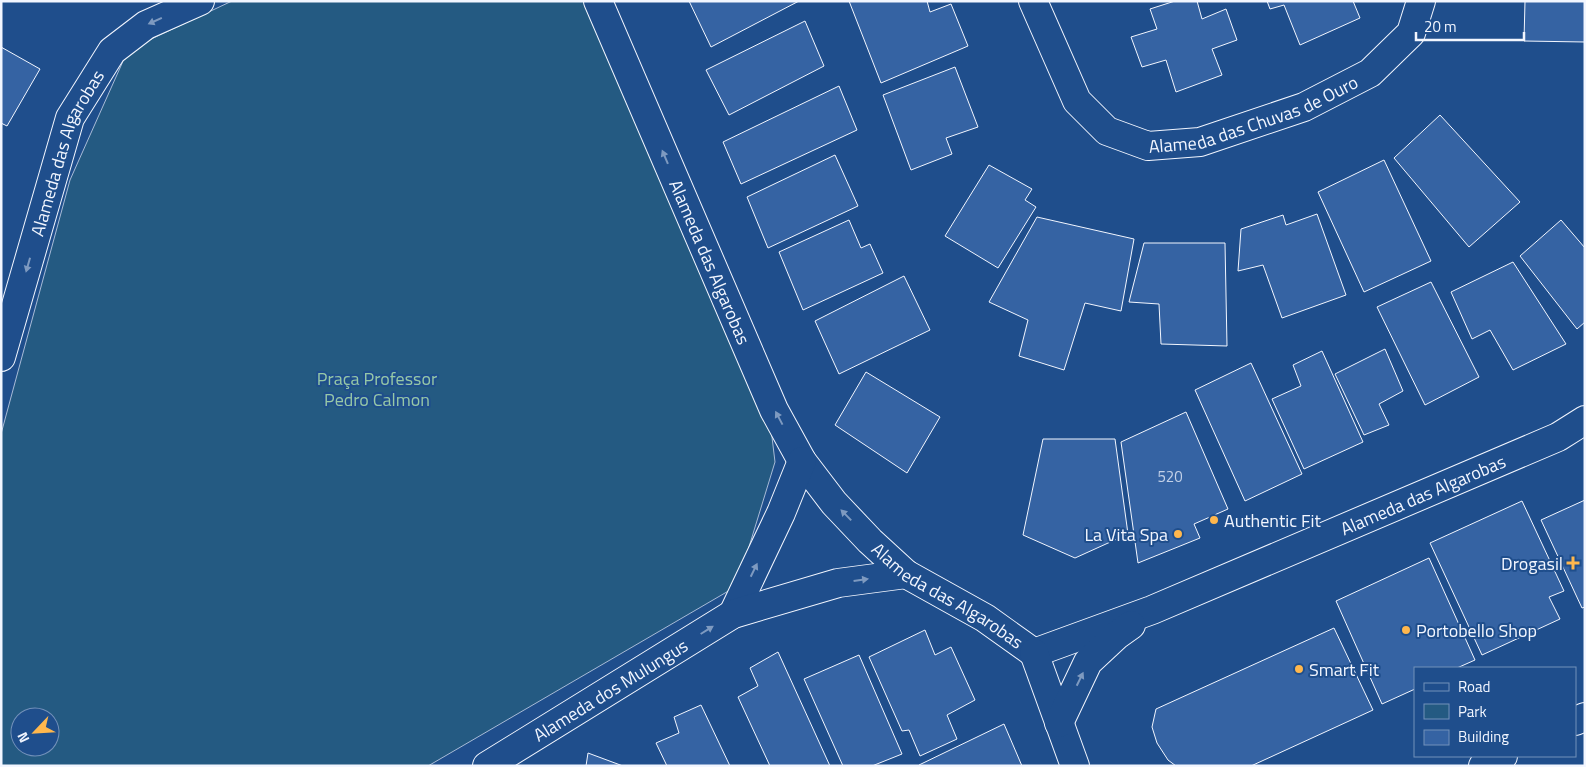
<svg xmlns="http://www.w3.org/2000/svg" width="1586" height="767" viewBox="0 0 1586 767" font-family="'Titillium Web',sans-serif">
	<rect width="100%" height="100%" fill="#1f4e8c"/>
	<!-- green -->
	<path fill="#245a82" stroke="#a8bbd7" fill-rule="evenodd" d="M 232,1 L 585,1 L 768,404 L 775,462 L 737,586 L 428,766 L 1,766 L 1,434 L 70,180 L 128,50 ZM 20,717 L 50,717 L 50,747 L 20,747 Z"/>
	<!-- building -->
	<path fill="#3563a3" stroke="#f2f6ff" d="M 689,1 L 799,1 L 711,47 Z
		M 849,1 L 927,1 L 930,12 L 951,4 L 968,46 L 881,83 Z
		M 1175,1 L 1197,1 L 1202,19 L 1226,9 L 1237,40 L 1212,49 L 1222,75 L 1176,92 L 1166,60 L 1142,67 L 1131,37 L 1157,29 L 1150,9 Z
		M 1267,1 L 1353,1 L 1360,18 L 1300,45 L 1284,5 L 1270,9 Z
		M 1525,1 L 1585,1 L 1585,42 L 1524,41 Z
		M 805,21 L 824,66 L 729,115 L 706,70 Z
		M 1,47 L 40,69 L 7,126 L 1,123 Z
		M 955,67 L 978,127 L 946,138 L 952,154 L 911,170 L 883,95 Z
		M 839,86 L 857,130 L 741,184 L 723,142 Z
		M 1440,115 L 1520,202 L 1469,247 L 1394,158 Z
		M 835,155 L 858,206 L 768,248 L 747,197 Z
		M 1384,160 L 1431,261 L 1364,292 L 1318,192 Z
		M 989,165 L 1032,189 L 1025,200 L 1036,207 L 998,268 L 945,236 Z
		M 1317,214 L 1346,295 L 1282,318 L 1263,265 L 1238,271 L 1241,229 L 1283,215 L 1286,225 Z
		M 1037,217 L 1134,239 L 1121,311 L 1085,303 L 1064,370 L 1019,356 L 1028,320 L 989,302 Z
		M 849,220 L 861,248 L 870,244 L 883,273 L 803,310 L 779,252 Z
		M 1561,220 L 1585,248 L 1585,322 L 1577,329 L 1520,256 Z
		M 1144,243 L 1225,243 L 1227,346 L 1161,344 L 1159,304 L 1129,302 Z
		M 1513,262 L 1566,344 L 1513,370 L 1490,330 L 1472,339 L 1451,292 Z
		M 904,276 L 930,330 L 839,374 L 815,321 Z
		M 1431,282 L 1479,377 L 1425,405 L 1377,307 Z
		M 1385,349 L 1403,391 L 1379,404 L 1389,425 L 1364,435 L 1335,374 Z
		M 1322,351 L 1363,442 L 1304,469 L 1272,399 L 1301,386 L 1293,365 Z
		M 1251,363 L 1302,474 L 1245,501 L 1195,390 Z
		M 866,372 L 940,417 L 907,473 L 835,425 Z
		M 1186,412 L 1228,509 L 1194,524 L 1200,538 L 1138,563 L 1121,442 Z
		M 1043,439 L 1115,439 L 1128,534 L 1075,558 L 1023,535 Z
		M 1585,500 L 1585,607 L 1582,608 L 1541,520 Z
		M 1522,501 L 1564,591 L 1549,597 L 1560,619 L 1482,655 L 1430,543 Z
		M 1429,558 L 1475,660 L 1457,668 L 1415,668 L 1415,689 L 1382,704 L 1336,601 Z
		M 1334,628 L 1373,710 L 1251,766 L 1176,766 L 1168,760 L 1157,743 L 1152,727 L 1156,709 Z
		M 925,630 L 935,655 L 951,647 L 975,700 L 947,715 L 957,739 L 920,756 L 909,730 L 902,731 L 869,657 Z
		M 778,652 L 830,766 L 770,766 L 738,697 L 758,686 L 750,668 Z
		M 859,655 L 902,754 L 872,766 L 843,766 L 804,679 Z
		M 701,705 L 730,766 L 667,766 L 656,743 L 679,733 L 674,717 Z
		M 1004,724 L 1022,766 L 919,766 L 919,765 Z
		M 588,753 L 623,766 L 586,766 Z"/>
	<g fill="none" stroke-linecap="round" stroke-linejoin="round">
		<defs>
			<g id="minor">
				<path id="s1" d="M 598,1 L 774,410 L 802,461 L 834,503 L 870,541 L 906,574 L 985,618 L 1034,653"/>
				<path id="s2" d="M 1033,1 L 1077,101 L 1107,131 L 1148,146 L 1200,142 L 1304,107 L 1370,73 L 1411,33 L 1421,1"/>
				<path id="s3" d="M 1,357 L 70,118 L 112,51 L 146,25 L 200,1"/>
				<path d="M 733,614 L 781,513 L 802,461"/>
				<path id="s4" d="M 1034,653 L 1152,610 L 1558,437 L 1585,420"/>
				<path d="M 1034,653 L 1075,766"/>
				<path d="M 1059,723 L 1088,662 L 1117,635 L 1131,625"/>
				<path id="s5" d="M 487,766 L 733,614 L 838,583 L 906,574"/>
			</g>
			<path id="secondary" d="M 1575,721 L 1585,717
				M 1483,766 L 1503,756"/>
		</defs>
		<!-- minor casing -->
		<use href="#minor" stroke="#f2f6ff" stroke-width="30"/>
		<!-- secondary casing -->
		<use href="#secondary" stroke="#f2f6ff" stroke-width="30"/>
		<!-- minor -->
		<use href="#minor" stroke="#1f4e8c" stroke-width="28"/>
		<!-- secondary -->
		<use href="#secondary" stroke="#1f4e8c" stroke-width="28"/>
	</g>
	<!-- one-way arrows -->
	<defs><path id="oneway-solid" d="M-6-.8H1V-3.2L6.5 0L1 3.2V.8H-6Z" transform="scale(1.25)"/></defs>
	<g fill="#7e9ac0">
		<use href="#oneway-solid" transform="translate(155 21) rotate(156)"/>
		<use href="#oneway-solid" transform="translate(665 157) rotate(-113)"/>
		<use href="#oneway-solid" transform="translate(28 265) rotate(106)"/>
		<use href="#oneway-solid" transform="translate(779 418) rotate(-118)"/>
		<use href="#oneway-solid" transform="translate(846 515) rotate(-134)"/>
		<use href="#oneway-solid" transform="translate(754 570) rotate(-64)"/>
		<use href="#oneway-solid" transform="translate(861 580) rotate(-8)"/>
		<use href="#oneway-solid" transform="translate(707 630) rotate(-32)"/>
		<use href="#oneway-solid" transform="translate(1080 679) rotate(-64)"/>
	</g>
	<!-- markers -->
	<g fill="#ffb74d" stroke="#1f4e8c" stroke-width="2">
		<circle cx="1214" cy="520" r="5"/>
		<circle cx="1178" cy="534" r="5"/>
		<path d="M1570.5 555.5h5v5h5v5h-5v5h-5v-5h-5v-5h5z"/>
		<circle cx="1406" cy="630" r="5"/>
		<circle cx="1299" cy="669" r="5"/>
	</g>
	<g text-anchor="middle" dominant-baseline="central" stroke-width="4" stroke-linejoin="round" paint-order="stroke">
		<!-- number labels -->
		<g font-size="15" fill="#c3d1e8">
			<text x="1170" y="476">520</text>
		</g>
		<!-- street labels -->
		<g font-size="18" fill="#f2f6ff" stroke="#1f4e8c">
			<text stroke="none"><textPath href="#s2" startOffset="306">Alameda das Chuvas de Ouro</textPath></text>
			<text stroke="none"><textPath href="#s3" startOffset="215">Alameda das Algarobas</textPath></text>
			<text stroke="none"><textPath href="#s1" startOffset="284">Alameda das Algarobas</textPath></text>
			<text stroke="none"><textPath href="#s4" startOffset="420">Alameda das Algarobas</textPath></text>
			<text stroke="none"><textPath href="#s1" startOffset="704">Alameda das Algarobas</textPath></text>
			<text stroke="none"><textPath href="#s5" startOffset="145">Alameda dos Mulungus</textPath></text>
		</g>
		<!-- park labels -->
		<g font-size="18" fill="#97c8a6" stroke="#1f4e8c">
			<text x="377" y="378">Praça Professor<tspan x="377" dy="21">Pedro Calmon</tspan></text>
		</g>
		<!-- poi labels -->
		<g font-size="18" fill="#f2f6ff" stroke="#1f4e8c" text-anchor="start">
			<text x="1224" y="520">Authentic Fit</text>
			<text x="1168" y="534" text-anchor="end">La Vita Spa</text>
			<text x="1563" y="563" text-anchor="end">Drogasil</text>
			<text x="1416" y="630">Portobello Shop</text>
			<text x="1309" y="669">Smart Fit</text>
		</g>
	</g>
	<!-- border -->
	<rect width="1586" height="767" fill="none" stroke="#f2f6ff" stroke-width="5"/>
	<!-- legend -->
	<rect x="1414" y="667" width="162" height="90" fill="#1f4e8c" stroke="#7391ba"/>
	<rect x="1424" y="683" width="25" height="8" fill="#1f4e8c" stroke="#7391ba"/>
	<text x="1458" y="692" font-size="15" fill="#f2f6ff">Road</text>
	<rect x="1424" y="704" width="25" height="15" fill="#245a82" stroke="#7391ba"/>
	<text x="1458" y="717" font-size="15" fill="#f2f6ff">Park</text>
	<rect x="1424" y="730" width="25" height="15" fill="#3563a3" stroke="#7391ba"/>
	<text x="1458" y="742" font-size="15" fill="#f2f6ff">Building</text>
	<!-- north arrow -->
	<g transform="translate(35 732) rotate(245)"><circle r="24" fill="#1f4e8c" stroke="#7391ba"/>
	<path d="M0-4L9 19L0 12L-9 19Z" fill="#ffb74d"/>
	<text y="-8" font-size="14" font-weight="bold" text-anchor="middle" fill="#f2f6ff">N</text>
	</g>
	<!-- scale -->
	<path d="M1416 32v8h108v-8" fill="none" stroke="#f2f6ff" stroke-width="2.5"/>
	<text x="1424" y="32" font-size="15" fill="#f2f6ff" stroke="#1f4e8c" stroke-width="4" paint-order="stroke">20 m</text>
</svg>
